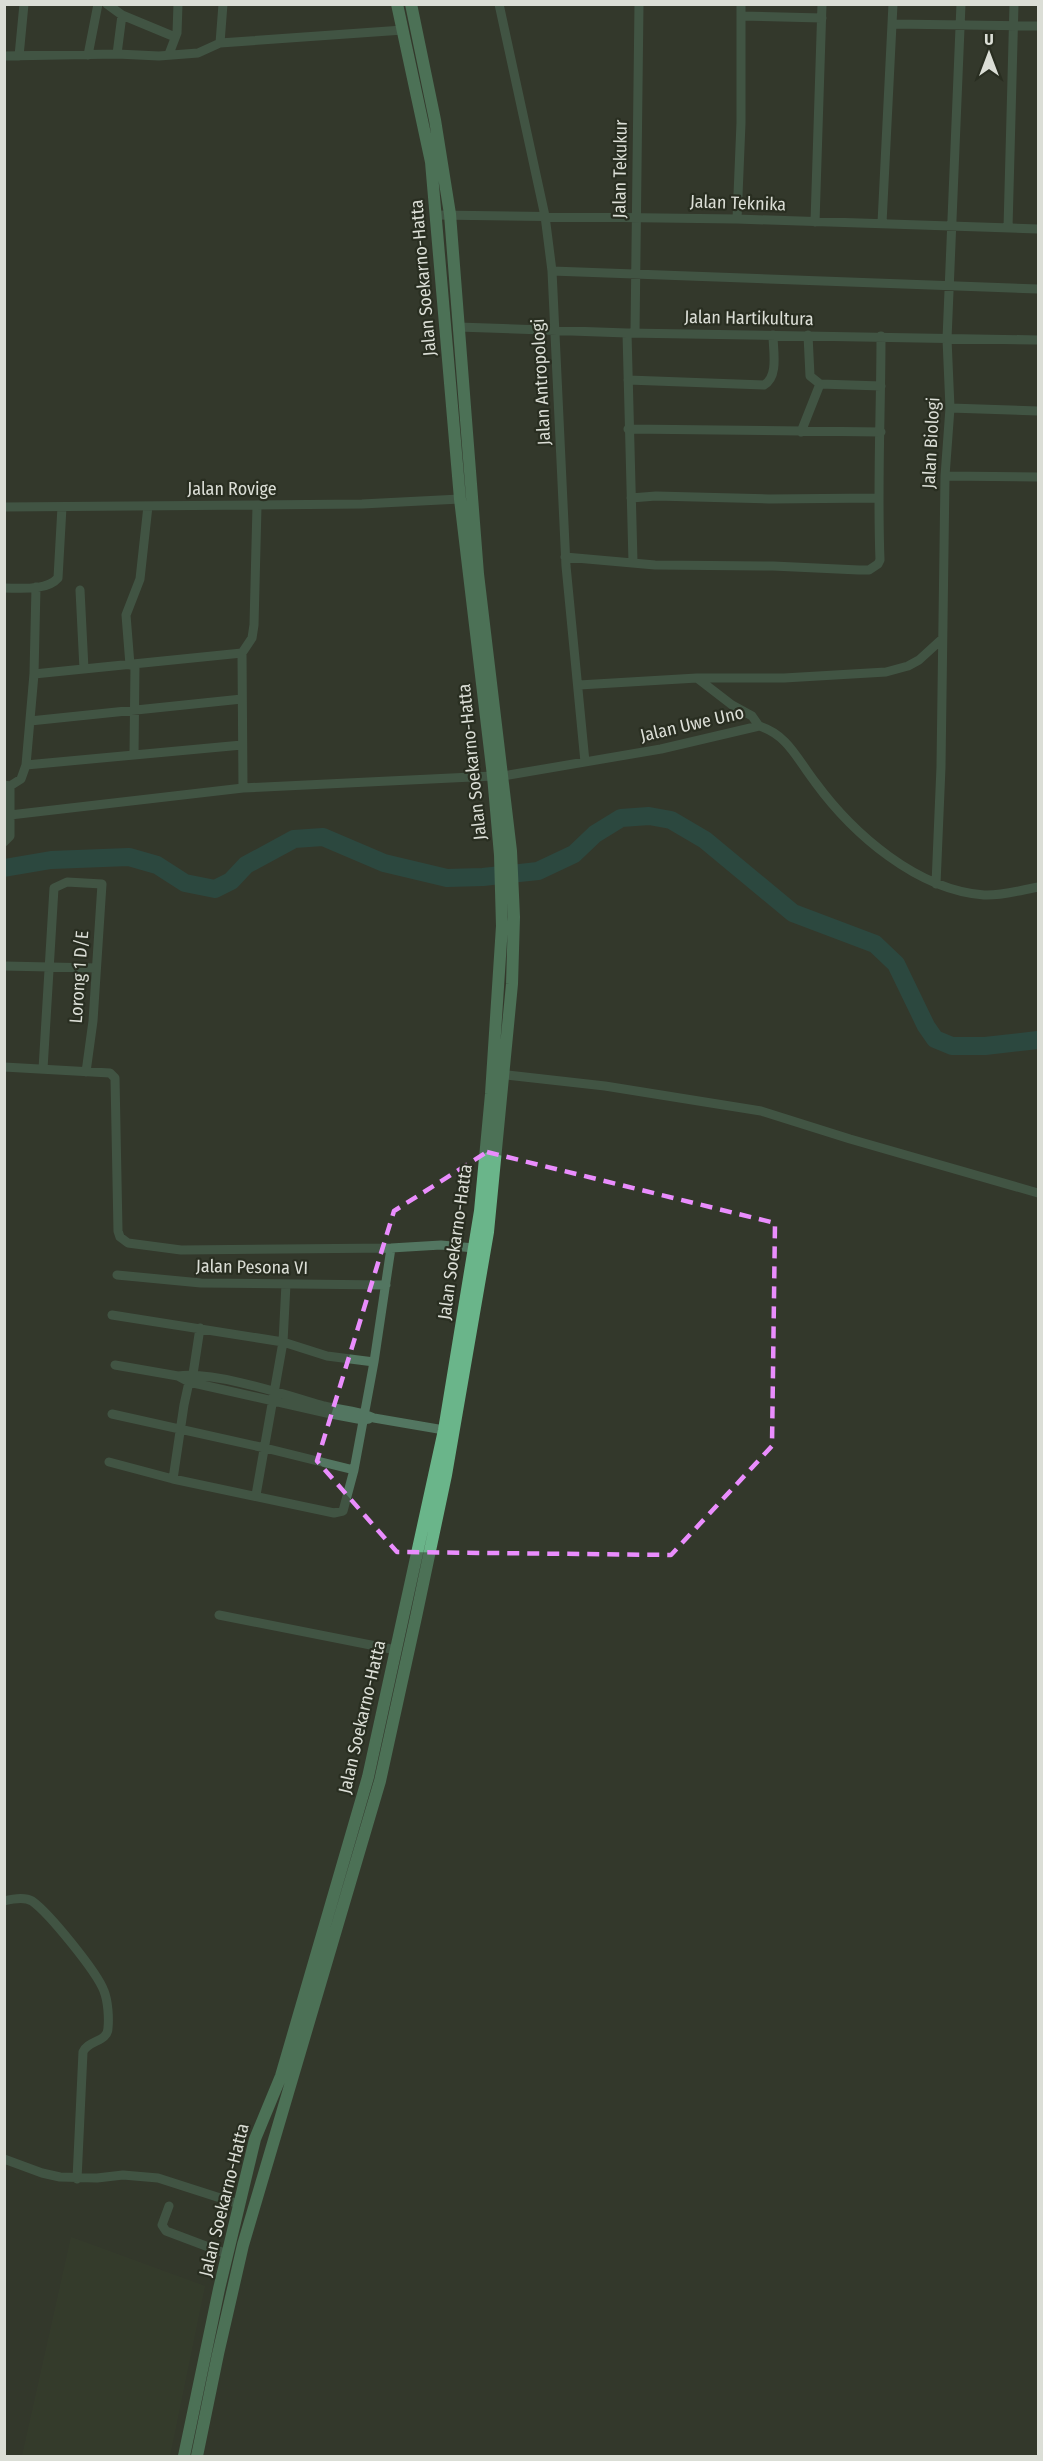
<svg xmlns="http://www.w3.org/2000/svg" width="1043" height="2461" viewBox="0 0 1043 2461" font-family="'Fira Sans Condensed',sans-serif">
	<rect width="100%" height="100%" fill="#33382b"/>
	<!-- built -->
	<path fill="#373f2b" d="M 71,2237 L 205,2286 L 170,2456 L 22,2456 Z"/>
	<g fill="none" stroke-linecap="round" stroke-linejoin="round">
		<!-- river -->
		<path stroke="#255b58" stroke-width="18" d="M 4,868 L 51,860 L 129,857 L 157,865 L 185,883 L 215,889 L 231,881 L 246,865 L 294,839 L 323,837 L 384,863 L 447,878 L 483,877 L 538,871 L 574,854 L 595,834 L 621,818 L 649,816 L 671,820 L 705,840 L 793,913 L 875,944 L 896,964 L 926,1026 L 935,1039 L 952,1046 L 985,1046 L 1038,1040"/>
		<!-- minor -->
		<path stroke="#537661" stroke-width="9" d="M 107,4 L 122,15 L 117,54
			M 499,4 L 545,216 L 552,271 L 566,566 L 585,762
			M 122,15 L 175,37
			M 741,16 L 822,18
			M 893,24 L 1038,26
			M 220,43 L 223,4
			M 169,54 L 177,33 L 178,4
			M 88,55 L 98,4
			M 4,56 L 117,54 L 159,56 L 198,53 L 220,43 L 403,30
			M 19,56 L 24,4
			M 436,215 L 737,219 L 1038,229
			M 737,219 L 741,123 L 741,4
			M 815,222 L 822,4
			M 882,223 L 893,4
			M 1008,228 L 1014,4
			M 552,271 L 1038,289
			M 458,327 L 627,333 L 1038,340
			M 627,333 L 633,562
			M 635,333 L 639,4
			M 808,335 L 810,376 L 820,384
			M 628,380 L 764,385 C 779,377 773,350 773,335
			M 950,408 L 1038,411
			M 628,429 L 881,432
			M 801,432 L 820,384 L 881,386
			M 945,476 L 1038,477
			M 631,498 L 656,496 L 769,499 L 877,498
			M 4,507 L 362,504 L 460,499
			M 565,557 L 655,565 L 773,566 L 859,570 L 869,570 L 878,564 L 880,560 C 877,485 881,411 881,336
			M 4,588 C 20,588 47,591 58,578 L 62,507
			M 80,590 L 84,669
			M 242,653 L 252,638 L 254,625 L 257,506
			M 130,665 L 126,615 L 140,579 L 148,506
			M 34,674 L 242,653 L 243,788
			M 697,678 L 784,678 L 886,672 L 908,666 L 919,660 L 942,639
			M 579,685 L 697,678 L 732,705 L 752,716 L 759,726
			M 30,721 L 242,699
			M 134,755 L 135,664
			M 26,765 L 242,745
			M 503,776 L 661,749 L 759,726 C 788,735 797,759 815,782 C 853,834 917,890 984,895 C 1001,896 1022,890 1038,887
			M 4,785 L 10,786 L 21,779 L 26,765 L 34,674 L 36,587
			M 10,815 L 243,788 L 493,776
			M 4,842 L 10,836 L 10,786
			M 936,884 L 941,767 L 945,476 L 950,408 L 947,339 L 961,4
			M 4,966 L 96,968
			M 4,1067 L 110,1073 L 115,1078 L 118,1231 L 120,1237 L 128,1243 L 181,1250 L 391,1248 L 441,1245 L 474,1248
			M 43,1069 L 54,888 L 67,882 L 102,884 L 93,1021 L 86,1072
			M 498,1074 L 605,1086 L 761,1111 L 850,1139 L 1038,1193
			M 117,1275 L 201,1283 L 386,1285
			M 112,1315 L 283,1342 L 327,1356 L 374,1362
			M 115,1365 L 178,1376 L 189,1382 L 331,1414 L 363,1420 L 369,1419
			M 178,1376 C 215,1371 286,1395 324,1406 C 341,1410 359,1410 374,1418 L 444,1430
			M 112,1414 L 265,1448 L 354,1470
			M 109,1462 L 173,1479 L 334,1513 L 343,1511 L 354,1470 L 374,1362 L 391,1248
			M 173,1479 L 184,1405 L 189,1382 L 193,1374 L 200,1328
			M 256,1495 L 283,1342 L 286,1284
			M 219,1615 L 396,1650
			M 4,1901 C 12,1899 25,1897 32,1901 C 49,1913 97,1972 104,1991 C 108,2001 109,2018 108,2028 C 108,2042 88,2040 83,2052 L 77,2179
			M 4,2159 L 42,2173 L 60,2177 L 97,2178 L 123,2175 L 158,2178 L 239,2204
			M 169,2206 L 162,2225 L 166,2231 L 227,2254"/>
		<!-- major -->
		<path stroke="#6ab58a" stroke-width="12" d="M 184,2456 L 219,2289 L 255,2139 L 281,2076 L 368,1777 L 444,1430 L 480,1211 L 491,1094 L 502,926 L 500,855 L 493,776 L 460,499 L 431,162 L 397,4
			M 197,2456 L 218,2354 L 243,2245 L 380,1781 L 416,1617 L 446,1475 L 488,1232 L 512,984 L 514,917 L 511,851 L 478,574 L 450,214 L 435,120 L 411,4"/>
	</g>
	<!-- marked area -->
	<path d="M0 0H1043V2461H0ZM 487,1152 L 775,1223 L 772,1446 L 671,1555 L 397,1552 L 317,1461 L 394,1211 Z" fill="#33382b" fill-opacity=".55" fill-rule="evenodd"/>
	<path fill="none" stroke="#ea8dfd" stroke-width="4.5" stroke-dasharray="12 8" stroke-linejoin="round" d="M 487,1152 L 775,1223 L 772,1446 L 671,1555 L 397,1552 L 317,1461 L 394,1211 Z"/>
	<g text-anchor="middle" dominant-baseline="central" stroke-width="4.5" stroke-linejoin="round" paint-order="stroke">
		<!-- street labels -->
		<g font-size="18" fill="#dbded6" stroke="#292e21">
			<text transform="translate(620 169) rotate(-89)">Jalan Tekukur</text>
			<text transform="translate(738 203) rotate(2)">Jalan Teknika</text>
			<text transform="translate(423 278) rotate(-95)">Jalan Soekarno-Hatta</text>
			<text transform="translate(749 318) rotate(1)">Jalan Hartikultura</text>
			<text transform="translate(541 382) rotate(-93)">Jalan Antropologi</text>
			<text transform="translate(931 443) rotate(-87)">Jalan Biologi</text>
			<text x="232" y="489">Jalan Rovige</text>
			<text transform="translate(692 724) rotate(-13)">Jalan Uwe Uno</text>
			<text transform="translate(472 762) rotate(-96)">Jalan Soekarno-Hatta</text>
			<text transform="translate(79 977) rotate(-86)">Lorong 1 D/E</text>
			<text transform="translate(455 1242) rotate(-82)">Jalan Soekarno-Hatta</text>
			<text transform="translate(252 1267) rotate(1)">Jalan Pesona VI</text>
			<text transform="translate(362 1717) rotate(-77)">Jalan Soekarno-Hatta</text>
			<text transform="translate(224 2200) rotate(-76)">Jalan Soekarno-Hatta</text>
		</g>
	</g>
	<!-- border -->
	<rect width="1043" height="2461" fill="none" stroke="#dbded6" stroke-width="12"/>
	<!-- north arrow -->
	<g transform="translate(989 54)" stroke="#292e21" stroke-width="4.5" paint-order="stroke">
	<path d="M0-4.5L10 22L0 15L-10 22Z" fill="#dbded6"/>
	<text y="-9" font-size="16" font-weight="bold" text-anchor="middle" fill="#dbded6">U</text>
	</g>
</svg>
